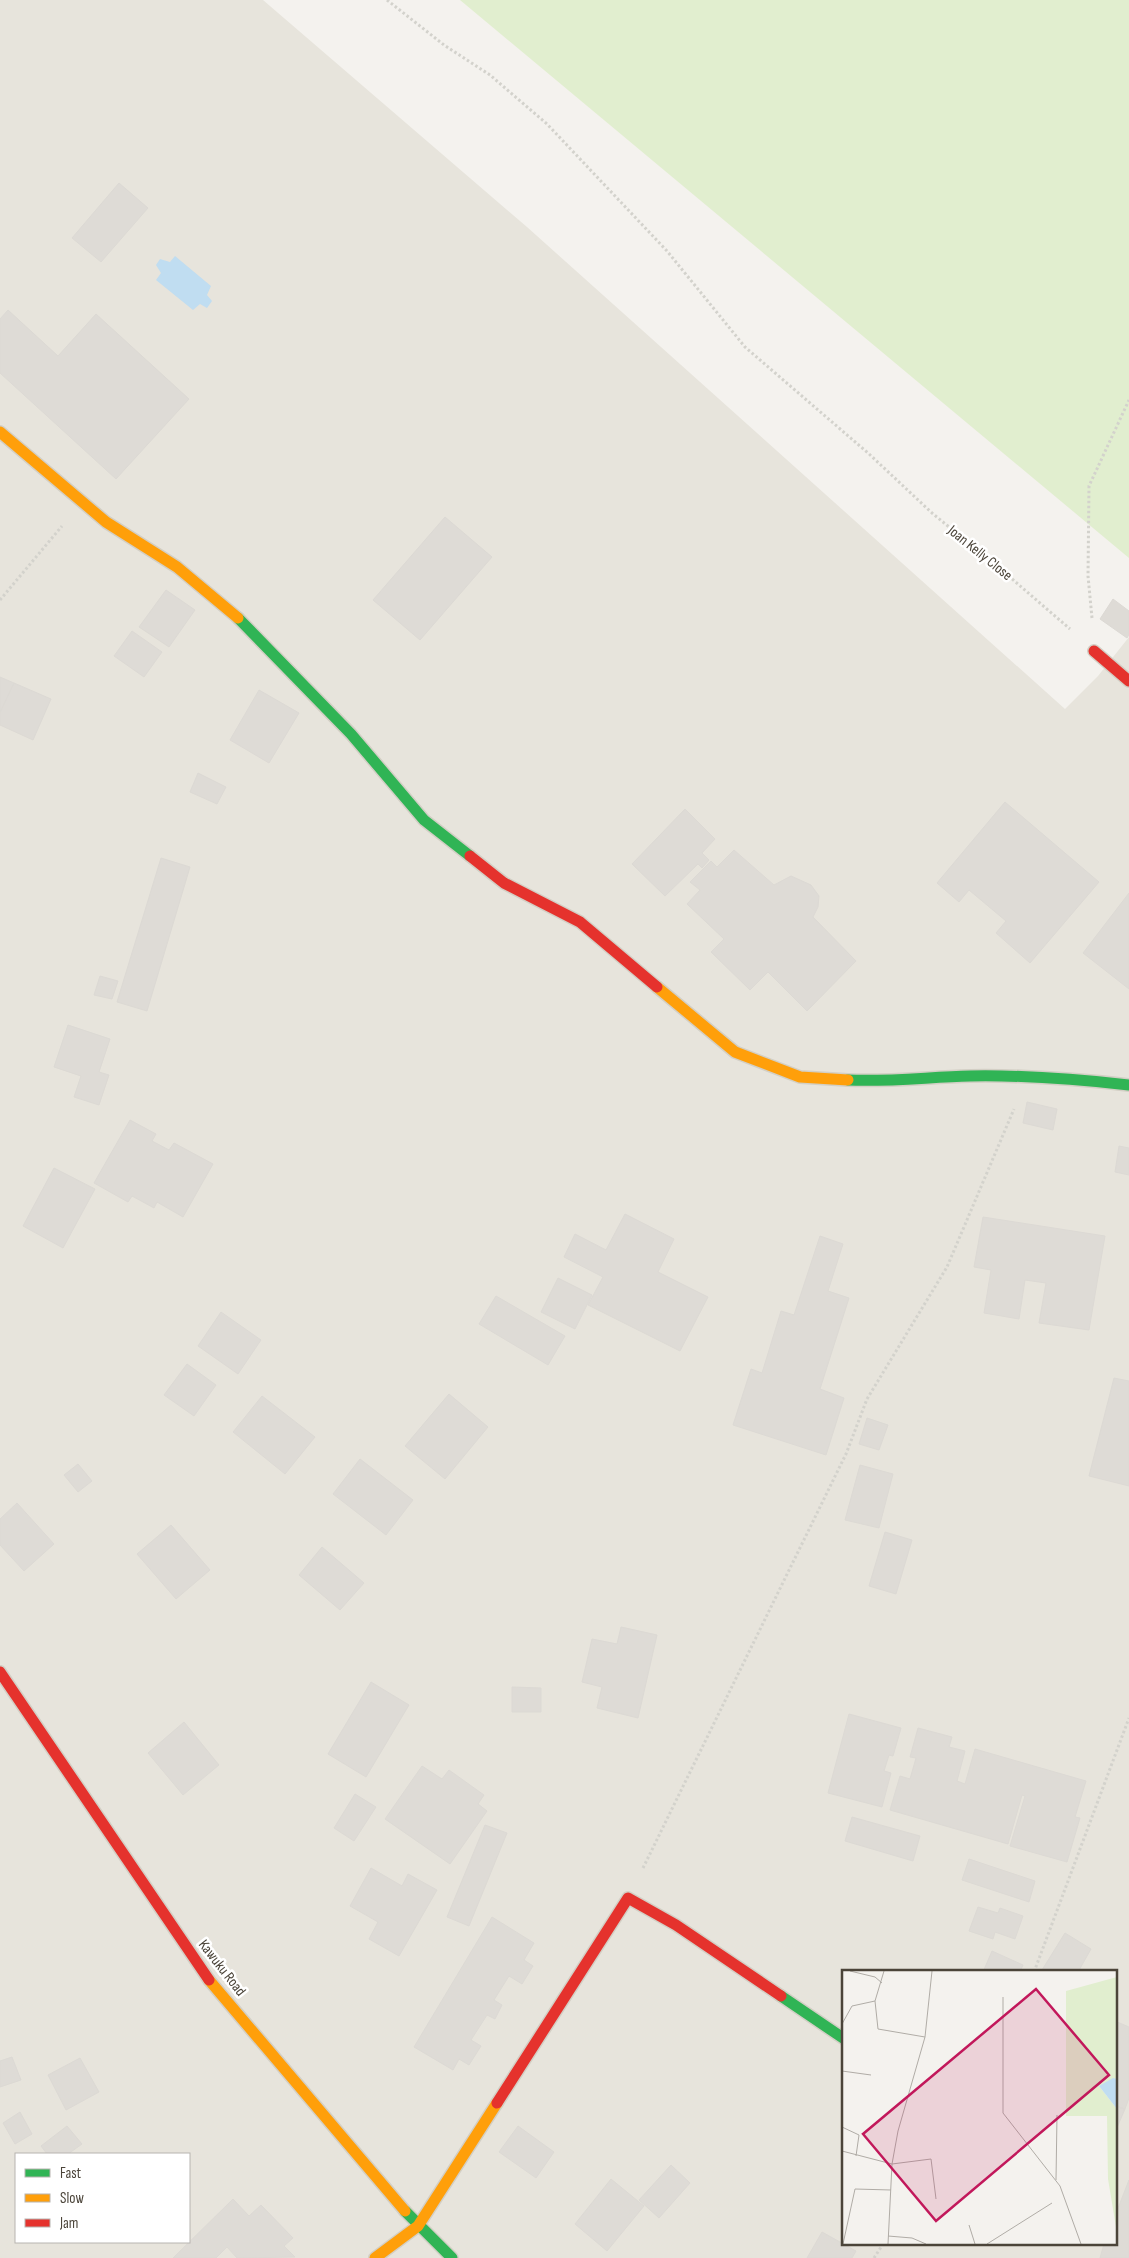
<svg xmlns="http://www.w3.org/2000/svg" width="1129" height="2258" viewBox="0 0 1129 2258" font-family="'Sofia Sans Condensed',sans-serif">
	<rect width="100%" height="100%" fill="#f4f2ee"/>
	<!-- residential -->
	<path fill="#e7e4dc" fill-rule="evenodd" d="M 0,0 L 263,0 L 527,227 L 1065,709 L 1098,676 L 1129,637 L 1129,2258 L 0,2258 ZM 843,1972 L 1115,1972 L 1115,2244 L 843,2244 ZM 16,2154 L 189,2154 L 189,2242 L 16,2242 Z"/>
	<!-- green -->
	<path fill="#e1eecf" d="M 460,0 L 1129,0 L 1129,558 Z"/>
	<!-- water -->
	<path fill="#c0ddf1" d="M 175,256 L 211,286 L 207,295 L 212,301 L 207,308 L 200,304 L 193,310 L 156,280 L 161,273 L 156,265 L 160,259 L 170,262 Z"/>
	<!-- building -->
	<path fill="#dedbd6" stroke="#dcd9d4" d="M 119,183 L 148,208 L 101,262 L 72,238 Z
		M 8,310 L 58,356 L 96,314 L 189,399 L 116,479 L 0,373 L 0,319 Z
		M 445,517 L 492,557 L 420,640 L 373,600 Z
		M 166,590 L 195,610 L 169,647 L 139,627 Z
		M 1113,599 L 1129,611 L 1129,635 L 1127,638 L 1100,619 Z
		M 132,631 L 162,652 L 144,677 L 114,656 Z
		M 0,677 L 14,683 L 0,712 Z
		M 14,683 L 51,699 L 33,740 L 0,725 L 0,713 Z
		M 259,690 L 299,713 L 269,763 L 230,740 Z
		M 198,773 L 226,787 L 217,804 L 190,792 Z
		M 1005,802 L 1099,882 L 1030,963 L 996,933 L 1006,921 L 969,890 L 959,902 L 937,883 Z
		M 685,809 L 715,839 L 702,853 L 709,860 L 702,868 L 698,864 L 665,896 L 632,864 Z
		M 734,850 L 774,885 L 791,876 L 811,885 L 819,896 L 818,907 L 813,917 L 856,961 L 807,1011 L 768,972 L 750,990 L 711,952 L 724,939 L 687,904 L 700,890 L 690,882 L 711,861 L 717,867 Z
		M 161,858 L 190,867 L 147,1011 L 117,1002 Z
		M 1129,893 L 1129,989 L 1083,953 Z
		M 100,976 L 118,981 L 112,999 L 94,995 Z
		M 68,1025 L 110,1039 L 99,1072 L 109,1075 L 99,1105 L 74,1097 L 81,1076 L 54,1067 Z
		M 1027,1102 L 1057,1109 L 1053,1130 L 1023,1123 Z
		M 130,1120 L 156,1134 L 152,1141 L 169,1150 L 174,1143 L 213,1164 L 183,1217 L 157,1202 L 154,1208 L 132,1196 L 128,1202 L 94,1183 Z
		M 1119,1146 L 1129,1148 L 1129,1175 L 1115,1172 Z
		M 54,1168 L 95,1189 L 63,1248 L 23,1226 Z
		M 625,1214 L 674,1239 L 658,1272 L 708,1297 L 680,1351 L 588,1305 L 603,1277 L 564,1257 L 575,1234 L 606,1250 Z
		M 983,1217 L 1105,1236 L 1089,1330 L 1039,1323 L 1046,1283 L 1025,1280 L 1019,1319 L 984,1313 L 991,1270 L 974,1267 Z
		M 820,1236 L 843,1244 L 828,1291 L 849,1298 L 820,1389 L 844,1398 L 826,1455 L 733,1425 L 751,1369 L 762,1373 L 781,1311 L 794,1315 Z
		M 558,1278 L 592,1295 L 575,1329 L 541,1312 Z
		M 496,1296 L 565,1336 L 548,1365 L 479,1324 Z
		M 221,1312 L 261,1340 L 238,1374 L 198,1346 Z
		M 187,1364 L 216,1385 L 194,1416 L 164,1395 Z
		M 1114,1378 L 1129,1381 L 1129,1486 L 1089,1476 Z
		M 449,1394 L 488,1427 L 445,1479 L 405,1446 Z
		M 262,1396 L 315,1437 L 285,1474 L 233,1432 Z
		M 867,1418 L 888,1425 L 879,1450 L 859,1444 Z
		M 360,1459 L 413,1500 L 386,1535 L 333,1494 Z
		M 78,1464 L 92,1481 L 78,1492 L 64,1475 Z
		M 860,1465 L 893,1474 L 879,1528 L 845,1520 Z
		M 17,1503 L 54,1544 L 24,1571 L 0,1545 L 0,1519 Z
		M 171,1525 L 210,1570 L 176,1599 L 137,1554 Z
		M 885,1532 L 912,1540 L 896,1594 L 869,1586 Z
		M 322,1547 L 364,1583 L 340,1610 L 299,1575 Z
		M 621,1627 L 657,1635 L 638,1718 L 597,1708 L 602,1687 L 582,1682 L 592,1639 L 617,1644 Z
		M 371,1682 L 409,1705 L 366,1777 L 328,1754 Z
		M 512,1687 L 541,1688 L 541,1712 L 512,1712 Z
		M 849,1714 L 901,1728 L 893,1756 L 889,1755 L 884,1771 L 891,1773 L 882,1807 L 828,1793 Z
		M 184,1722 L 219,1765 L 183,1795 L 148,1753 Z
		M 918,1728 L 952,1737 L 949,1747 L 965,1751 L 957,1781 L 965,1784 L 975,1749 L 1086,1781 L 1075,1817 L 1080,1818 L 1067,1862 L 1010,1846 L 1025,1796 L 1022,1795 L 1008,1844 L 890,1810 L 900,1776 L 910,1779 L 916,1758 L 910,1757 Z
		M 422,1766 L 442,1779 L 449,1770 L 484,1795 L 478,1804 L 487,1811 L 450,1864 L 385,1819 Z
		M 355,1794 L 376,1807 L 354,1841 L 334,1828 Z
		M 852,1817 L 920,1836 L 913,1861 L 845,1841 Z
		M 485,1825 L 507,1833 L 469,1926 L 447,1917 Z
		M 969,1859 L 1035,1881 L 1029,1902 L 962,1880 Z
		M 371,1868 L 402,1886 L 408,1874 L 437,1890 L 399,1956 L 369,1939 L 378,1922 L 350,1906 Z
		M 978,1907 L 998,1913 L 1000,1908 L 1023,1916 L 1015,1939 L 995,1932 L 993,1939 L 969,1931 Z
		M 492,1917 L 534,1943 L 524,1960 L 533,1966 L 522,1984 L 509,1976 L 494,2000 L 502,2005 L 495,2019 L 487,2015 L 471,2040 L 481,2046 L 469,2065 L 459,2059 L 453,2070 L 414,2047 Z
		M 1065,1933 L 1091,1949 L 1078,1972 L 1045,1972 L 1042,1970 Z
		M 992,1951 L 1023,1965 L 1020,1972 L 983,1972 Z
		M 1115,2021 L 1129,2027 L 1129,2098 L 1125,2109 L 1115,2106 Z
		M 12,2057 L 21,2080 L 0,2087 L 0,2061 Z
		M 80,2058 L 99,2092 L 66,2110 L 48,2075 Z
		M 1115,2106 L 1125,2109 L 1115,2132 Z
		M 20,2112 L 32,2134 L 15,2144 L 3,2123 Z
		M 67,2126 L 82,2144 L 68,2154 L 47,2154 L 41,2146 Z
		M 518,2126 L 554,2152 L 536,2178 L 499,2152 Z
		M 671,2165 L 690,2183 L 659,2218 L 639,2200 Z
		M 611,2179 L 644,2206 L 607,2251 L 575,2224 Z
		M 1129,2180 L 1129,2258 L 1100,2258 L 1104,2244 L 1115,2244 L 1115,2216 Z
		M 233,2199 L 249,2216 L 261,2205 L 293,2238 L 284,2246 L 295,2257 L 237,2258 L 227,2247 L 216,2258 L 173,2258 Z
		M 822,2232 L 856,2251 L 852,2258 L 807,2258 Z"/>
	<g fill="none" stroke-linecap="round" stroke-linejoin="round">
		<defs>
			<path id="fast" d="M 238,618 L 351,734 L 424,820 L 470,856
				M 848,1080 C 889,1082 929,1077 970,1076 C 1023,1075 1076,1079 1129,1085
				M 781,1996 L 843,2038
				M 405,2211 L 452,2258"/>
			<path id="slow" d="M 0,432 L 106,522 L 177,567 L 238,618
				M 657,987 L 735,1052 L 800,1077 L 848,1080
				M 209,1980 L 405,2211
				M 375,2258 L 418,2226 L 497,2103"/>
			<path id="jam" d="M 1094,651 L 1129,681
				M 470,856 L 504,883 L 580,922 L 657,987
				M 0,1672 L 209,1980
				M 497,2103 L 628,1898 L 676,1925 L 781,1996"/>
		</defs>
		<!-- fast casing -->
		<use href="#fast" stroke="#d3cfc5" stroke-width="14"/>
		<!-- slow casing -->
		<use href="#slow" stroke="#d3cfc5" stroke-width="14"/>
		<!-- jam casing -->
		<use href="#jam" stroke="#d3cfc5" stroke-width="14"/>
		<!-- path -->
		<path stroke="#d3d2cc" stroke-width="3" stroke-dasharray="2.5 2.5" stroke-linecap="butt" d="M 387,0 L 444,45 L 490,75 L 547,124 L 667,251 L 745,347 L 868,453 L 932,513 L 1004,572 L 1070,629
			M 0,600 L 62,526
			M 1092,618 L 1088,576 L 1089,486 L 1129,400
			M 643,1868 L 846,1454 L 867,1399 L 947,1267 L 1014,1109
			M 1034,1972 L 1129,1718
			M 874,2258 L 883,2244"/>
		<!-- fast -->
		<use href="#fast" stroke="#30b455" stroke-width="11"/>
		<!-- slow -->
		<use href="#slow" stroke="#ff9f0a" stroke-width="11"/>
		<!-- jam -->
		<use href="#jam" stroke="#e5322d" stroke-width="11"/>
	</g>
	<g text-anchor="middle" dominant-baseline="central" stroke-width="5" stroke-linejoin="round" paint-order="stroke">
		<!-- street labels -->
		<g font-size="15" fill="#4b4439" stroke="#fff">
			<text transform="translate(980 553) rotate(39)">Joan Kelly Close</text>
			<text transform="translate(222 1968) rotate(52)">Kawuku Road</text>
		</g>
	</g>
	<!-- overview -->
	<g transform="translate(842 1970)">
		<rect width="275" height="275" fill="#f4f2ee"/>
		<path d="M 275,7 L 275,109 L 257,116 L 275,139 L 275,263 L 266,209 L 265,146 L 224,146 L 224,21 Z" fill="#e1eecf"/>
		<path d="M 271,108 L 275,109 L 275,139 L 257,116 Z" fill="#c0ddf1"/>
		<path fill="none" stroke="#b0aca6" stroke-width="1" d="M 8,1 L 33,7 L 40,13M 42,1 L 33,31 L 36,59 L 83,67M 161,27 L 161,143 L 218,216 L 239,274M 0,54 L 10,36 L 33,31M 0,101 L 29,105M 0,157 L 17,165 L 14,186M 0,181 L 50,194 L 89,189 L 94,229M 214,210 L 215,145M 127,255 L 133,274M 46,266 L 70,268 L 84,274M 1,274 L 13,219 L 49,220M 46,274 L 50,194 L 56,161 L 83,67 L 90,1M 145,274 L 210,233"/>
		<path fill="#c2185b" fill-opacity="0.15" stroke="#c2185b" stroke-width="2.5" d="M 194,19 L 267,105 L 94,251 L 21,164 Z"/>
		<rect width="275" height="275" fill="none" stroke="#4b4439" stroke-width="2.5"/>
	</g>
	<!-- legend -->
	<rect x="15" y="2153" width="175" height="90" fill="#ffffff" stroke="#b7b4b0"/>
	<rect x="25" y="2169" width="25" height="8" fill="#30b455" stroke="#b7b4b0"/>
	<text x="60" y="2178" font-size="15" fill="#4b4439">Fast</text>
	<rect x="25" y="2194" width="25" height="8" fill="#ff9f0a" stroke="#b7b4b0"/>
	<text x="60" y="2203" font-size="15" fill="#4b4439">Slow</text>
	<rect x="25" y="2219" width="25" height="8" fill="#e5322d" stroke="#b7b4b0"/>
	<text x="60" y="2228" font-size="15" fill="#4b4439">Jam</text>
</svg>
